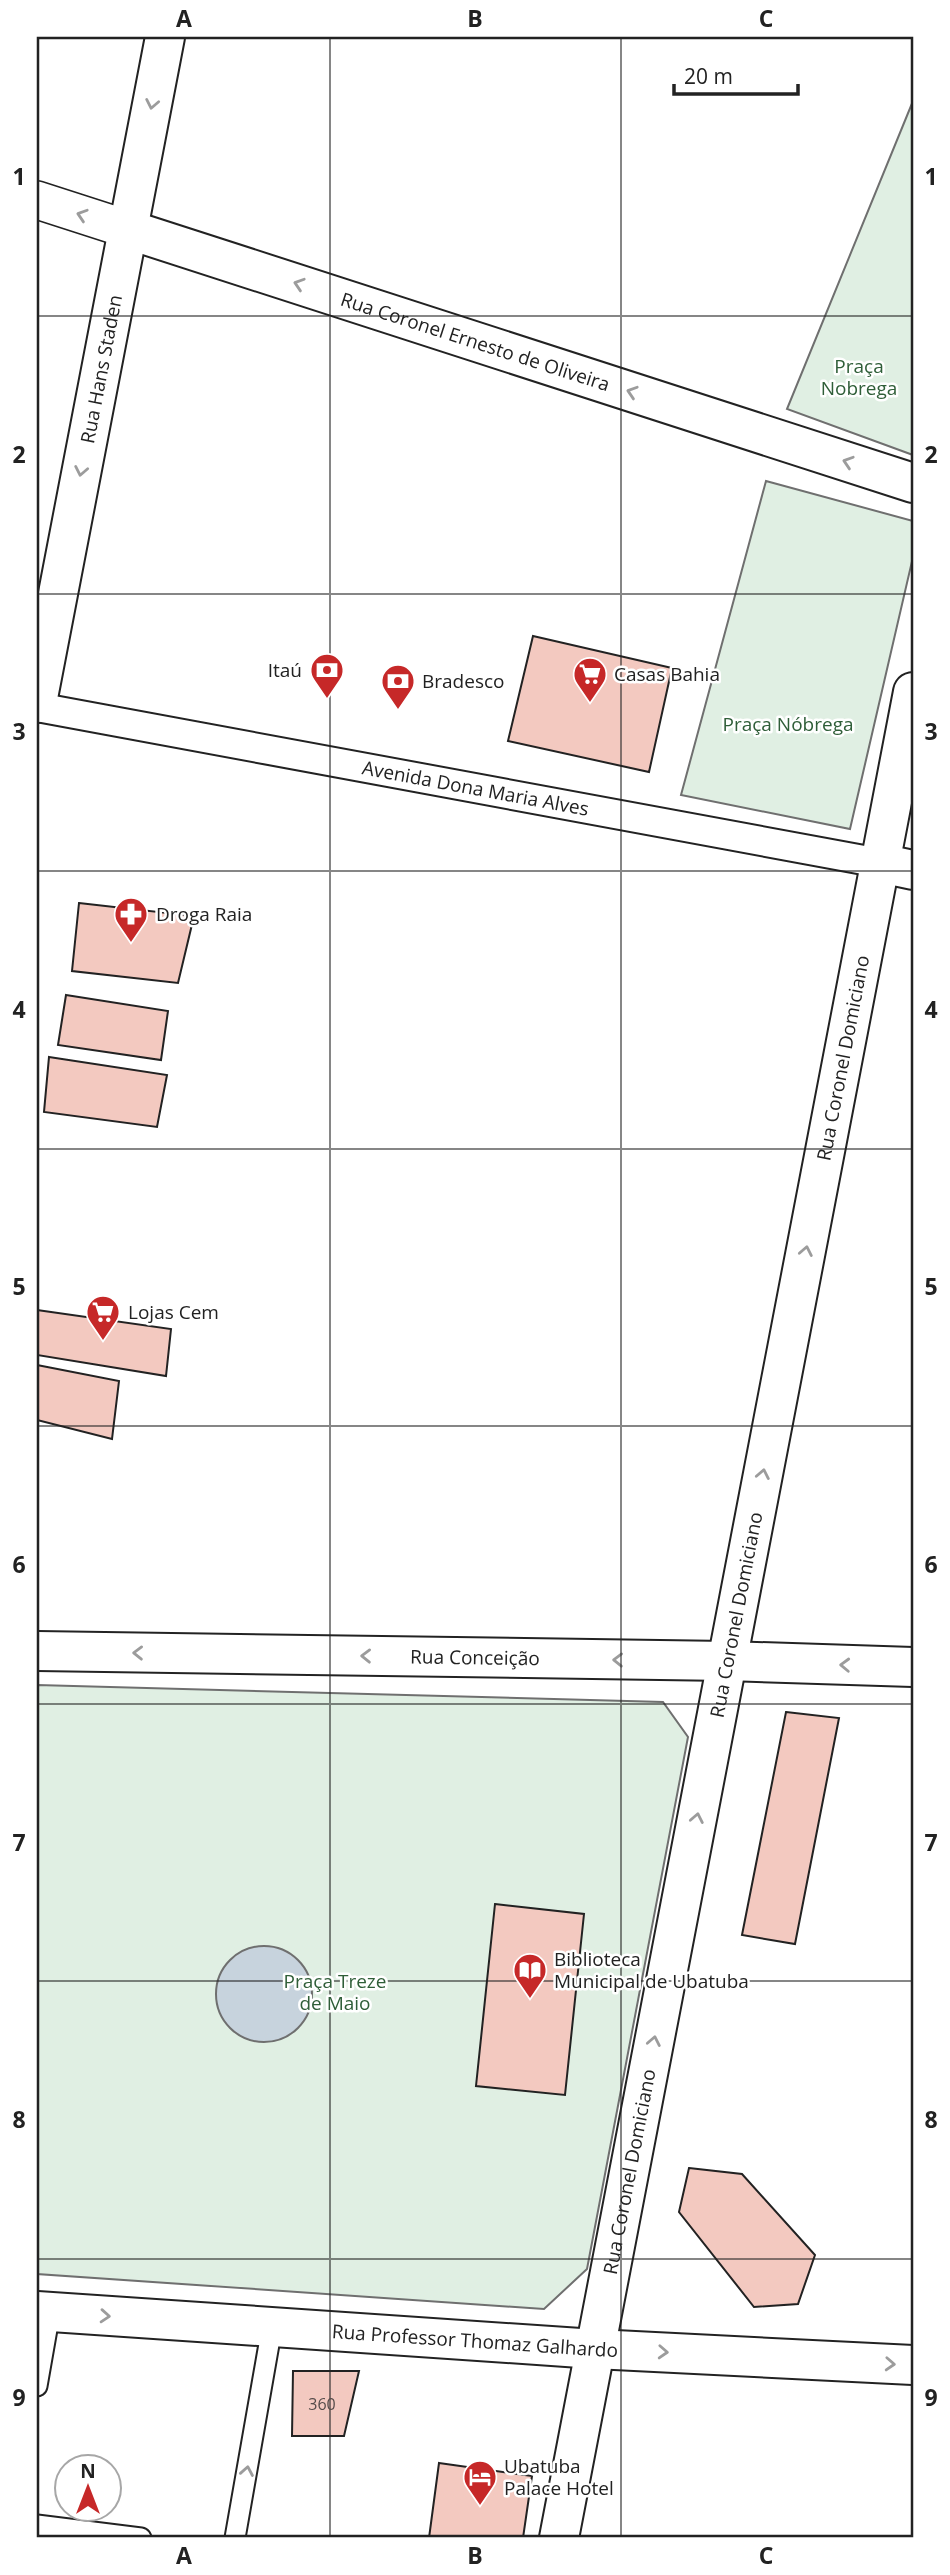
<svg xmlns="http://www.w3.org/2000/svg" width="950" height="2575" viewBox="0 0 950 2575" font-family="'Open Sans',sans-serif">
	<rect width="100%" height="100%" fill="#fff"/>
	<!-- green -->
	<path fill="#e0efe3" stroke="#6f6f6f" stroke-width="2" d="M 913,101 L 913,455 L 787,409 Z
		M 766,481 L 913,521 L 913,557 L 850,829 L 681,795 Z
		M 37,1685 L 663,1702 L 688,1737 L 587,2269 L 544,2309 L 37,2274 Z"/>
	<!-- water -->
	<path fill="#c7d3dd" stroke="#6f6f6f" stroke-width="2" d="M216 1994a48 48 0 1 1 96 0a48 48 0 1 1-96 0Z"/>
	<!-- building -->
	<path fill="#f3c9c0" stroke="#222" stroke-width="2" d="M 533,636 L 672,668 L 649,772 L 508,741 Z
		M 79,903 L 194,916 L 178,983 L 72,971 Z
		M 66,995 L 168,1011 L 161,1060 L 58,1045 Z
		M 49,1057 L 167,1075 L 157,1127 L 44,1112 Z
		M 37,1310 L 171,1329 L 166,1376 L 37,1355 Z
		M 37,1365 L 119,1381 L 112,1439 L 37,1420 Z
		M 786,1712 L 839,1718 L 795,1944 L 742,1935 Z
		M 495,1904 L 584,1914 L 565,2095 L 476,2086 Z
		M 689,2168 L 742,2174 L 815,2255 L 798,2304 L 754,2307 L 679,2212 Z
		M 293,2371 L 359,2371 L 344,2436 L 292,2436 Z
		M 439,2463 L 532,2476 L 523,2538 L 429,2538 Z"/>
	<g fill="none" stroke-linecap="round" stroke-linejoin="round">
		<defs>
			<path id="service" d="M 37,2386 L 50,2312
				M 37,2525 L 141,2538
				M 235,2538 L 272,2327"/>
			<g id="pedestrian">
				<path id="s1" d="M 37,707 L 880,863"/>
			</g>
			<path id="minor" d="M 37,200 L 127,229"/>
			<g id="tertiary">
				<path id="s2" d="M 127,229 L 913,483"/>
				<path id="s3" d="M 37,703 L 165,37"/>
				<path d="M 880,863 L 913,870"/>
				<path id="s4" d="M 559,2538 L 913,692"/>
			</g>
			<g id="secondary">
				<path id="s5" d="M 37,1651 L 727,1661 L 913,1667"/>
				<path id="s6" d="M 37,2311 L 595,2349 L 913,2365"/>
			</g>
		</defs>
		<!-- service casing -->
		<use href="#service" stroke="#222" stroke-width="23"/>
		<!-- pedestrian casing -->
		<use href="#pedestrian" stroke="#222" stroke-width="32"/>
		<!-- minor casing -->
		<use href="#minor" stroke="#222" stroke-width="40"/>
		<!-- tertiary casing -->
		<use href="#tertiary" stroke="#222" stroke-width="42"/>
		<!-- secondary casing -->
		<use href="#secondary" stroke="#222" stroke-width="42"/>
		<!-- service -->
		<use href="#service" stroke="#fff" stroke-width="19"/>
		<!-- pedestrian -->
		<use href="#pedestrian" stroke="#fff" stroke-width="28"/>
		<!-- minor -->
		<use href="#minor" stroke="#fff" stroke-width="37"/>
		<!-- tertiary -->
		<use href="#tertiary" stroke="#fff" stroke-width="38"/>
		<!-- secondary -->
		<use href="#secondary" stroke="#fff" stroke-width="38"/>
	</g>
	<!-- one-way arrows -->
	<defs><path id="oneway-chevron" d="M-2-3.5L2.5 0L-2 3.5" fill="none" stroke-width="1.6" stroke-linecap="round" stroke-linejoin="round" transform="scale(1.75)"/></defs>
	<g stroke="#9c9c9c">
		<use href="#oneway-chevron" transform="translate(152 104) rotate(101)"/>
		<use href="#oneway-chevron" transform="translate(82 215) rotate(-162)"/>
		<use href="#oneway-chevron" transform="translate(299 284) rotate(-162)"/>
		<use href="#oneway-chevron" transform="translate(632 392) rotate(-162)"/>
		<use href="#oneway-chevron" transform="translate(848 462) rotate(-162)"/>
		<use href="#oneway-chevron" transform="translate(81 471) rotate(101)"/>
		<use href="#oneway-chevron" transform="translate(806 1251) rotate(-79)"/>
		<use href="#oneway-chevron" transform="translate(763 1474) rotate(-79)"/>
		<use href="#oneway-chevron" transform="translate(138 1653) rotate(-179)"/>
		<use href="#oneway-chevron" transform="translate(366 1656) rotate(-179)"/>
		<use href="#oneway-chevron" transform="translate(618 1660) rotate(-179)"/>
		<use href="#oneway-chevron" transform="translate(845 1665) rotate(-178)"/>
		<use href="#oneway-chevron" transform="translate(697 1818) rotate(-79)"/>
		<use href="#oneway-chevron" transform="translate(654 2041) rotate(-79)"/>
		<use href="#oneway-chevron" transform="translate(105 2316) rotate(4)"/>
		<use href="#oneway-chevron" transform="translate(663 2352) rotate(3)"/>
		<use href="#oneway-chevron" transform="translate(890 2364) rotate(3)"/>
		<use href="#oneway-chevron" transform="translate(247 2471) rotate(-80)"/>
	</g>
	<!-- grid -->
	<path fill="none" stroke="#222" stroke-width="2" stroke-opacity="0.55" d="M 330,37 L 330,2538M 621,37 L 621,2538M 37,316 L 913,316M 37,594 L 913,594M 37,871 L 913,871M 37,1149 L 913,1149M 37,1426 L 913,1426M 37,1704 L 913,1704M 37,1981 L 913,1981M 37,2259 L 913,2259"/>
	<!-- icons -->
	<defs>
		<symbol id="bank-pin" viewBox="-11 -11 22 30"><path d="M0 17L-7.5 6A9.5 9.5 0 1 1 7.5 6Z" fill="#c62828" stroke="#fff"/><path d="M-6-4H6V4H-6ZM0-2.3a2.3 2.3 0 1 0 0 4.6a2.3 2.3 0 1 0 0-4.6Z" fill="#fff"/></symbol>
		<symbol id="supermarket-pin" viewBox="-11 -11 22 30"><path d="M0 17L-7.5 6A9.5 9.5 0 1 1 7.5 6Z" fill="#c62828" stroke="#fff"/><path d="M-6-5.5h2.5l.6 2H6L4.5 2H-2.5L-4.4-4H-6ZM-1.5 3.2a1.3 1.3 0 1 0 .1 0ZM3 3.2a1.3 1.3 0 1 0 .1 0Z" fill="#fff"/></symbol>
		<symbol id="pharmacy-pin" viewBox="-11 -11 22 30"><path d="M0 17L-7.5 6A9.5 9.5 0 1 1 7.5 6Z" fill="#c62828" stroke="#fff"/><path d="M-2-6h4v4h4v4h-4v4h-4v-4h-4v-4h4Z" fill="#fff"/></symbol>
		<symbol id="library-pin" viewBox="-11 -11 22 30"><path d="M0 17L-7.5 6A9.5 9.5 0 1 1 7.5 6Z" fill="#c62828" stroke="#fff"/><path d="M-6-4Q-3-5.5-.7-3.5V5Q-3 3-6 4ZM6-4Q3-5.5 .7-3.5V5Q3 3 6 4Z" fill="#fff"/></symbol>
		<symbol id="hotel-pin" viewBox="-11 -11 22 30"><path d="M0 17L-7.5 6A9.5 9.5 0 1 1 7.5 6Z" fill="#c62828" stroke="#fff"/><path d="M-6-4.5h1.5V1H6V5H4.5V3h-9V5H-6ZM-4 0a1.8 1.8 0 1 1 3.6 0ZM.5 0V-2.5h3Q6-2.5 6 0Z" fill="#fff"/></symbol>
	</defs>
	<g fill-rule="evenodd">
		<use href="#bank-pin" x="308" y="651" width="38" height="52"/>
		<use href="#supermarket-pin" x="571" y="655" width="38" height="52"/>
		<use href="#bank-pin" x="379" y="662" width="38" height="52"/>
		<use href="#pharmacy-pin" x="112" y="895" width="38" height="52"/>
		<use href="#supermarket-pin" x="84" y="1293" width="38" height="52"/>
		<use href="#library-pin" x="511" y="1951" width="38" height="52"/>
		<use href="#hotel-pin" x="461" y="2458" width="38" height="52"/>
	</g>
	<g text-anchor="middle" dominant-baseline="central" stroke-width="5" stroke-linejoin="round" paint-order="stroke">
		<!-- number labels -->
		<g font-size="16" fill="#564c4a">
			<text x="322" y="2404">360</text>
		</g>
		<!-- street labels -->
		<g font-size="19" fill="#222" stroke="#fff">
			<text stroke="none"><textPath href="#s2" startOffset="366">Rua Coronel Ernesto de Oliveira</textPath></text>
			<text stroke="none"><textPath href="#s3" startOffset="340">Rua Hans Staden</textPath></text>
			<text stroke="none"><textPath href="#s1" startOffset="446">Avenida Dona Maria Alves</textPath></text>
			<text stroke="none"><textPath href="#s4" startOffset="1507">Rua Coronel Domiciano</textPath></text>
			<text stroke="none"><textPath href="#s4" startOffset="940">Rua Coronel Domiciano</textPath></text>
			<text stroke="none"><textPath href="#s5" startOffset="438">Rua Conceição</textPath></text>
			<text stroke="none"><textPath href="#s4" startOffset="373">Rua Coronel Domiciano</textPath></text>
			<text stroke="none"><textPath href="#s6" startOffset="439">Rua Professor Thomaz Galhardo</textPath></text>
		</g>
		<!-- park labels -->
		<g font-size="19" fill="#2f5e38" stroke="#fff">
			<text x="859" y="366">Praça<tspan x="859" dy="22">Nobrega</tspan></text>
			<text x="788" y="724">Praça Nóbrega</text>
			<text x="335" y="1981">Praça Treze<tspan x="335" dy="22">de Maio</tspan></text>
		</g>
		<!-- poi labels -->
		<g font-size="19" fill="#222" stroke="#fff" text-anchor="start">
			<text x="302" y="670" text-anchor="end">Itaú</text>
			<text x="614" y="674">Casas Bahia</text>
			<text x="422" y="681">Bradesco</text>
			<text x="156" y="914">Droga Raia</text>
			<text x="128" y="1312">Lojas Cem</text>
			<text x="554" y="1959">Biblioteca<tspan x="554" dy="22">Municipal de Ubatuba</tspan></text>
			<text x="504" y="2466">Ubatuba<tspan x="504" dy="22">Palace Hotel</tspan></text>
		</g>
	</g>
	<!-- border -->
	<rect width="950" height="2575" fill="none" stroke="#ffffff" stroke-width="77"/>
	<!-- north arrow -->
	<g transform="translate(88 2488)"><circle r="33" fill="#ffffff" stroke="#a7a7a7" stroke-width="2"/>
	<path d="M0-5L12 26L0 18L-12 26Z" fill="#c62828"/>
	<text y="-10" font-size="19" font-weight="bold" text-anchor="middle" fill="#222222">N</text>
	</g>
	<!-- scale -->
	<path d="M674 84v10h124v-10" fill="none" stroke="#222222" stroke-width="3.5"/>
	<text x="684" y="84" font-size="21" fill="#222222" stroke="#ffffff" stroke-width="5" paint-order="stroke">20 m</text>
	<rect x="38" y="38" width="874" height="2498" fill="none" stroke="#222" stroke-width="2.5"/>
	<g font-size="23" text-anchor="middle" font-weight="bold" fill="#222">
		<text x="184" y="27">A</text>
		<text x="475" y="27">B</text>
		<text x="766" y="27">C</text>
		<text x="19" y="185">1</text>
		<text x="931" y="185">1</text>
		<text x="19" y="463">2</text>
		<text x="931" y="463">2</text>
		<text x="19" y="740">3</text>
		<text x="931" y="740">3</text>
		<text x="19" y="1018">4</text>
		<text x="931" y="1018">4</text>
		<text x="19" y="1295">5</text>
		<text x="931" y="1295">5</text>
		<text x="19" y="1573">6</text>
		<text x="931" y="1573">6</text>
		<text x="19" y="1851">7</text>
		<text x="931" y="1851">7</text>
		<text x="19" y="2128">8</text>
		<text x="931" y="2128">8</text>
		<text x="19" y="2406">9</text>
		<text x="931" y="2406">9</text>
		<text x="184" y="2564">A</text>
		<text x="475" y="2564">B</text>
		<text x="766" y="2564">C</text>
	</g>
</svg>
